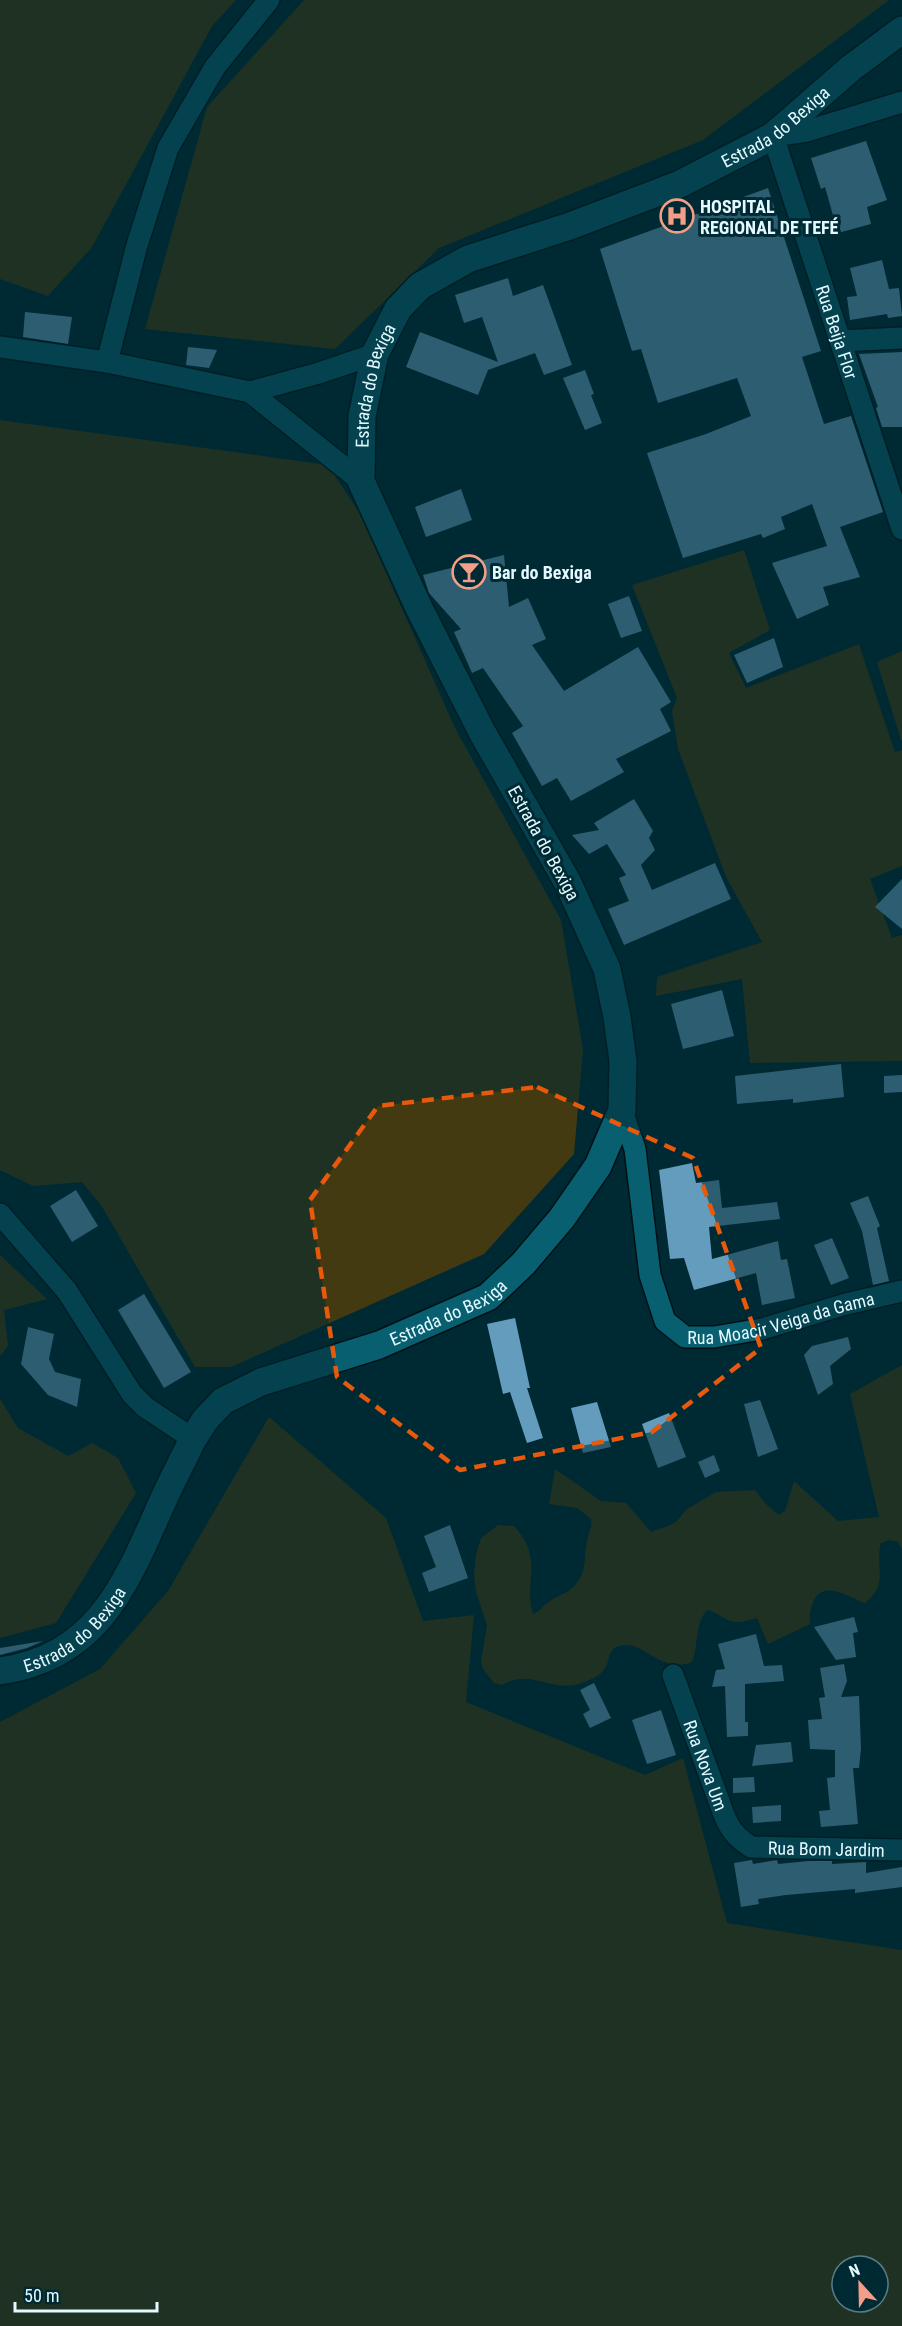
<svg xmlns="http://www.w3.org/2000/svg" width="902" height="2326" viewBox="0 0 902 2326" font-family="'Roboto Condensed',sans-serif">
	<rect width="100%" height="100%" fill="#002a33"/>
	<!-- green -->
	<path fill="#443a11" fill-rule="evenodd" d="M 0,0 L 236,0 L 212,26 L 92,247 L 48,296 L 0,279 Z
		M 304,0 L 889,0 L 703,140 L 439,248 L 335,349 L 145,329 L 207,107 Z
		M 0,420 L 328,465 L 359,512 L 455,728 L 561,920 L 583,1050 L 574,1154 L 484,1254 L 231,1367 L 195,1367 L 101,1205 L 82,1182 L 33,1186 L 0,1170 Z
		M 744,550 L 770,630 L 729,653 L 746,688 L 859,644 L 895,752 L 902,750 L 902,866 L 870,879 L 892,938 L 902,935 L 902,1061 L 750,1063 L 742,979 L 656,996 L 657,977 L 762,942 L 726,877 L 678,749 L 672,711 L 677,698 L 632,585 Z
		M 902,651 L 902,740 L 901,740 L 877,662 Z
		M 0,1255 L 47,1299 L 4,1310 L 8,1346 L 0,1356 Z
		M 902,1365 L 902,1549 L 898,1542 L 890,1540 L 881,1543 C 874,1568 890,1583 865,1603 C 846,1596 821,1578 812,1605 C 810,1612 809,1617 810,1624 L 768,1644 L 757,1618 C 749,1620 739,1624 731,1621 C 722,1618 717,1612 707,1610 C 694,1625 699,1644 692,1662 C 659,1674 644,1639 619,1646 C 608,1649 610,1660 605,1668 C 600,1677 587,1681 578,1684 C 550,1692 530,1668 502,1685 L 494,1683 L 483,1669 L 481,1661 L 487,1625 L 476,1592 L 474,1574 L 476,1555 L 481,1538 L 498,1525 L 514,1526 C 545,1560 523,1579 533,1614 C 541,1611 541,1607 547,1603 C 554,1597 564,1595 571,1589 C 590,1573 582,1556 588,1537 C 590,1530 592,1527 591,1519 L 577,1508 L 549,1504 L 555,1469 L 601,1501 L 626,1503 L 651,1532 L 668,1526 L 676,1522 L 687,1509 L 716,1492 L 755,1490 L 766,1504 L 779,1515 L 785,1511 L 794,1481 L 838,1521 L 879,1517 L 850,1394 Z
		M 0,1399 L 18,1428 L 68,1456 L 92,1443 L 118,1458 L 136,1493 L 56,1623 L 0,1638 Z
		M 269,1417 L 386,1518 L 423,1621 L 474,1615 L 466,1702 L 645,1775 L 683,1758 L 727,1923 L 902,1950 L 902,2326 L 0,2326 L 0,1722 L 100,1669 L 168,1591 ZM 842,2266 L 878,2266 L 878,2302 L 842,2302 Z"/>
	<!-- building -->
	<path fill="#639cbd" d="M 866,141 L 887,200 L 867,207 L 871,224 L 838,233 L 825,187 L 821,189 L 811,158 Z
		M 768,188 L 821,351 L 802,357 L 824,424 L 851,416 L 883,512 L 840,527 L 860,577 L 823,587 L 829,605 L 797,619 L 772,563 L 827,546 L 812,504 L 781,517 L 785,529 L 763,538 L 761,534 L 683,558 L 647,453 L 706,434 L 751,416 L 737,378 L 658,403 L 641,349 L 632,351 L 600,249 Z
		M 882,260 L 889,289 L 899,288 L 902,316 L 888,318 L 887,314 L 850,320 L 847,297 L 857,296 L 850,268 Z
		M 508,278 L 513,296 L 543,285 L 572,365 L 544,375 L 535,353 L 488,370 L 478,395 L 406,367 L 420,332 L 498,362 L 482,317 L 464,323 L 455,295 Z
		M 25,312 L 72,317 L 68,344 L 23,337 Z
		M 188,347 L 217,350 L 209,368 L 186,365 Z
		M 902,352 L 902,427 L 882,427 L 876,408 L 878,407 L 859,354 Z
		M 585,370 L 594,394 L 591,395 L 602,423 L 585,430 L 563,378 Z
		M 461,489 L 472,520 L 426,537 L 415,507 Z
		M 504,555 L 509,607 L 528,598 L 546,639 L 532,645 L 564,691 L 638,647 L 671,702 L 660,709 L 671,731 L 616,759 L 624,772 L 571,801 L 557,778 L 542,786 L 512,733 L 523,726 L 483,668 L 472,673 L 454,632 L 461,629 L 429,593 L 423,575 Z
		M 629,596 L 642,631 L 621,638 L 608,604 Z
		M 774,638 L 783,667 L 747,683 L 734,655 Z
		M 634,799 L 653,831 L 649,838 L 655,850 L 641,865 L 652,890 L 715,863 L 731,899 L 624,945 L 608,909 L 629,901 L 619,878 L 626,875 L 607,844 L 589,854 L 572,835 L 599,830 L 594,823 Z
		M 902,879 L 902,929 L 875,907 Z
		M 722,990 L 734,1036 L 683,1049 L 671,1004 Z
		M 841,1064 L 844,1097 L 793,1103 L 793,1099 L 737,1104 L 735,1076 Z
		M 902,1075 L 902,1092 L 884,1093 L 884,1076 Z
		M 692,1163 L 696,1183 L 719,1180 L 722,1208 L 777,1202 L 780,1219 L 709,1227 L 712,1259 L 778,1241 L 781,1260 L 787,1259 L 795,1298 L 762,1305 L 756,1273 L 694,1290 L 684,1258 L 670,1259 L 659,1170 Z
		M 76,1190 L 98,1226 L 72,1242 L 50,1206 Z
		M 868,1196 L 880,1226 L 877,1228 L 889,1281 L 873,1285 L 862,1231 L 850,1203 Z
		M 832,1238 L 849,1278 L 831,1285 L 814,1245 Z
		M 144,1294 L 191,1372 L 164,1388 L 118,1310 Z
		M 515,1318 L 530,1388 L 527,1388 L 543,1438 L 527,1443 L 510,1392 L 503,1394 L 487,1324 Z
		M 28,1327 L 54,1334 L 49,1359 L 55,1372 L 81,1379 L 77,1407 L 48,1395 L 21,1364 Z
		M 848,1337 L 851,1349 L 830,1366 L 833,1384 L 818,1395 L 804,1355 L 812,1346 Z
		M 760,1400 L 778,1449 L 758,1457 L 744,1404 Z
		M 597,1402 L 611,1447 L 583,1453 L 571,1408 Z
		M 669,1413 L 686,1457 L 658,1468 L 642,1424 Z
		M 714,1455 L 720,1471 L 705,1478 L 698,1462 Z
		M 450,1525 L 468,1578 L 429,1592 L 422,1573 L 436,1567 L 424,1536 Z
		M 854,1617 L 858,1632 L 853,1633 L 856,1657 L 836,1660 L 814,1627 Z
		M 756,1634 L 764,1666 L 782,1665 L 784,1681 L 745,1684 L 745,1722 L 748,1722 L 748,1736 L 727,1737 L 725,1686 L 712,1687 L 716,1670 L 725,1669 L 718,1644 Z
		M 43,1641 L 27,1648 L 0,1655 L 0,1648 Z
		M 844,1664 L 847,1681 L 841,1697 L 859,1696 L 861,1749 L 859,1768 L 853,1768 L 858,1824 L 821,1827 L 819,1811 L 830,1810 L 827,1778 L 835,1777 L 835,1750 L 810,1749 L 808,1720 L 822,1719 L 819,1698 L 825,1697 L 820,1668 Z
		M 594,1683 L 611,1718 L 590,1728 L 583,1714 L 590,1710 L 580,1690 Z
		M 661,1710 L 676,1755 L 647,1764 L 632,1720 Z
		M 791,1742 L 793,1762 L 752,1766 L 756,1745 Z
		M 754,1777 L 755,1792 L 733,1793 L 733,1778 Z
		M 781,1805 L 781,1821 L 753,1823 L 752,1807 Z
		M 752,1860 L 753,1864 L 777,1860 L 778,1864 L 809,1861 L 832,1861 L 832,1864 L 866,1862 L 866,1873 L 902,1867 L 902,1887 L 855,1893 L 855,1889 L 786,1895 L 758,1899 L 759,1904 L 741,1907 L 734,1863 Z"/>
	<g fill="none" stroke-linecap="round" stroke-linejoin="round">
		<defs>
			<g id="minor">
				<path id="s1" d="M 902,102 L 807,131 L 773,136 L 902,529"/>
				<path d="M 840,341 L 902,338"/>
				<path d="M 0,347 L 107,362 L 250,392 L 319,373 L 375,354"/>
				<path d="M 107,362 L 137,245 L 168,148 L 215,67 L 269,0"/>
				<path d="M 250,392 L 361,481"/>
				<path id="s2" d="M 622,1110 L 635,1149 L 650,1275 L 665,1321 L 685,1337 L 714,1337 L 762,1329 L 846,1304 L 902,1291"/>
				<path d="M 0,1214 L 67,1291 L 132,1394 L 145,1407 L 193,1439"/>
				<path id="s3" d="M 673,1675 L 723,1812 C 729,1829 736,1837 751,1847 L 902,1850"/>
			</g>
			<g id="tertiary">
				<path id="s4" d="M 0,1671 C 94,1657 123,1591 157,1514 C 168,1488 181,1464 193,1439 L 205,1420 L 223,1401 L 261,1382 L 379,1345 L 488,1297 L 523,1264 L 562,1218 L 598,1166 L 622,1110 L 623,1061 L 617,1017 L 607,969 L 568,883 L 482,732 L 419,608 L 361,481 L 362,416 L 375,354 L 398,309 L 420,286 L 468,259 L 570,226 L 680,184 L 773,136 L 851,68 L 902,30"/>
			</g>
		</defs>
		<!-- minor casing -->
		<use href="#minor" stroke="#001116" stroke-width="24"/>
		<!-- tertiary casing -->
		<use href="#tertiary" stroke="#001116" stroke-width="30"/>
		<!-- minor -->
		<use href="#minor" stroke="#075f70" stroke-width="21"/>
		<!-- tertiary -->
		<use href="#tertiary" stroke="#075f70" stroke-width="27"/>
	</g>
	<!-- marked area -->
	<path d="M0 0H902V2326H0ZM 537,1087 L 693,1158 L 761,1348 L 652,1432 L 460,1470 L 337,1377 L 310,1200 L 378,1106 Z" fill="#002a33" fill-opacity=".55" fill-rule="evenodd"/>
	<path fill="none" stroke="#e8590c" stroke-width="4.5" stroke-dasharray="12 8" stroke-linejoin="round" d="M 537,1087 L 693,1158 L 761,1348 L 652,1432 L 460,1470 L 337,1377 L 310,1200 L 378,1106 Z"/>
	<!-- icons -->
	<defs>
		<symbol id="hospital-ring" viewBox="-11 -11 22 22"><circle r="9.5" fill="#002a33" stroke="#f49e88" stroke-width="1.5"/><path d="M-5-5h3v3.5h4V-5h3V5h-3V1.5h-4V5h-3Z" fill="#f49e88"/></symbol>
		<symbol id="bar-ring" viewBox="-11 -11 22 22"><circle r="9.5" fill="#002a33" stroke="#f49e88" stroke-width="1.5"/><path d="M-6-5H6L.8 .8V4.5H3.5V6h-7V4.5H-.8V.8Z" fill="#f49e88"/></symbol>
	</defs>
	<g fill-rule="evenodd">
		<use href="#hospital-ring" x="658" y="197" width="38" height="38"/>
		<use href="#bar-ring" x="450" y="553" width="38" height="38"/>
	</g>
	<g text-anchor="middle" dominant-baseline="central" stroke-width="6" stroke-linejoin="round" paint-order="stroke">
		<!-- street labels -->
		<g font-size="18" fill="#e4f9ff" stroke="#002a33">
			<text stroke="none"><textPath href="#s4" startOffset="2176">Estrada do Bexiga</textPath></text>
			<text stroke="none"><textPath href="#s1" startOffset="340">Rua Beija Flor</textPath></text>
			<text stroke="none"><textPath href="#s4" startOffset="1671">Estrada do Bexiga</textPath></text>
			<text transform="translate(544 843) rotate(61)">Estrada do Bexiga</text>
			<text stroke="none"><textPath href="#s4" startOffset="609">Estrada do Bexiga</textPath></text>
			<text stroke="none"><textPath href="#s2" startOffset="340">Rua Moacir Veiga da Gama</textPath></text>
			<text stroke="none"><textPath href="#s4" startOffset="88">Estrada do Bexiga</textPath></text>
			<text stroke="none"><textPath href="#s3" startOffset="96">Rua Nova Um</textPath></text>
			<text stroke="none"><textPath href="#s3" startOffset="267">Rua Bom Jardim</textPath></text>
		</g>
		<!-- poi labels -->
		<g font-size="18" font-weight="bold" fill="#e4f9ff" stroke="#002a33" text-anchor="start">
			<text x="700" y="206">HOSPITAL<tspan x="700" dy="21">REGIONAL DE TEFÉ</tspan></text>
			<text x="492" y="572">Bar do Bexiga</text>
		</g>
	</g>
	<!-- north arrow -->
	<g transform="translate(860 2284) rotate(338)"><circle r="28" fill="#002a33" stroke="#5b7d85" stroke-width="1.5"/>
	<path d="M0-4.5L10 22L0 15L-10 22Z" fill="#f49e88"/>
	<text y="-9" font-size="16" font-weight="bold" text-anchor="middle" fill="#e4f9ff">N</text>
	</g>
	<!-- scale -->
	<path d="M15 2302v9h142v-9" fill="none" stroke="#e4f9ff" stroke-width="3"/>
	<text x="24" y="2302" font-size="18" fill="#e4f9ff" stroke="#002a33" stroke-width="4.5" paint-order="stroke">50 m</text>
</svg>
